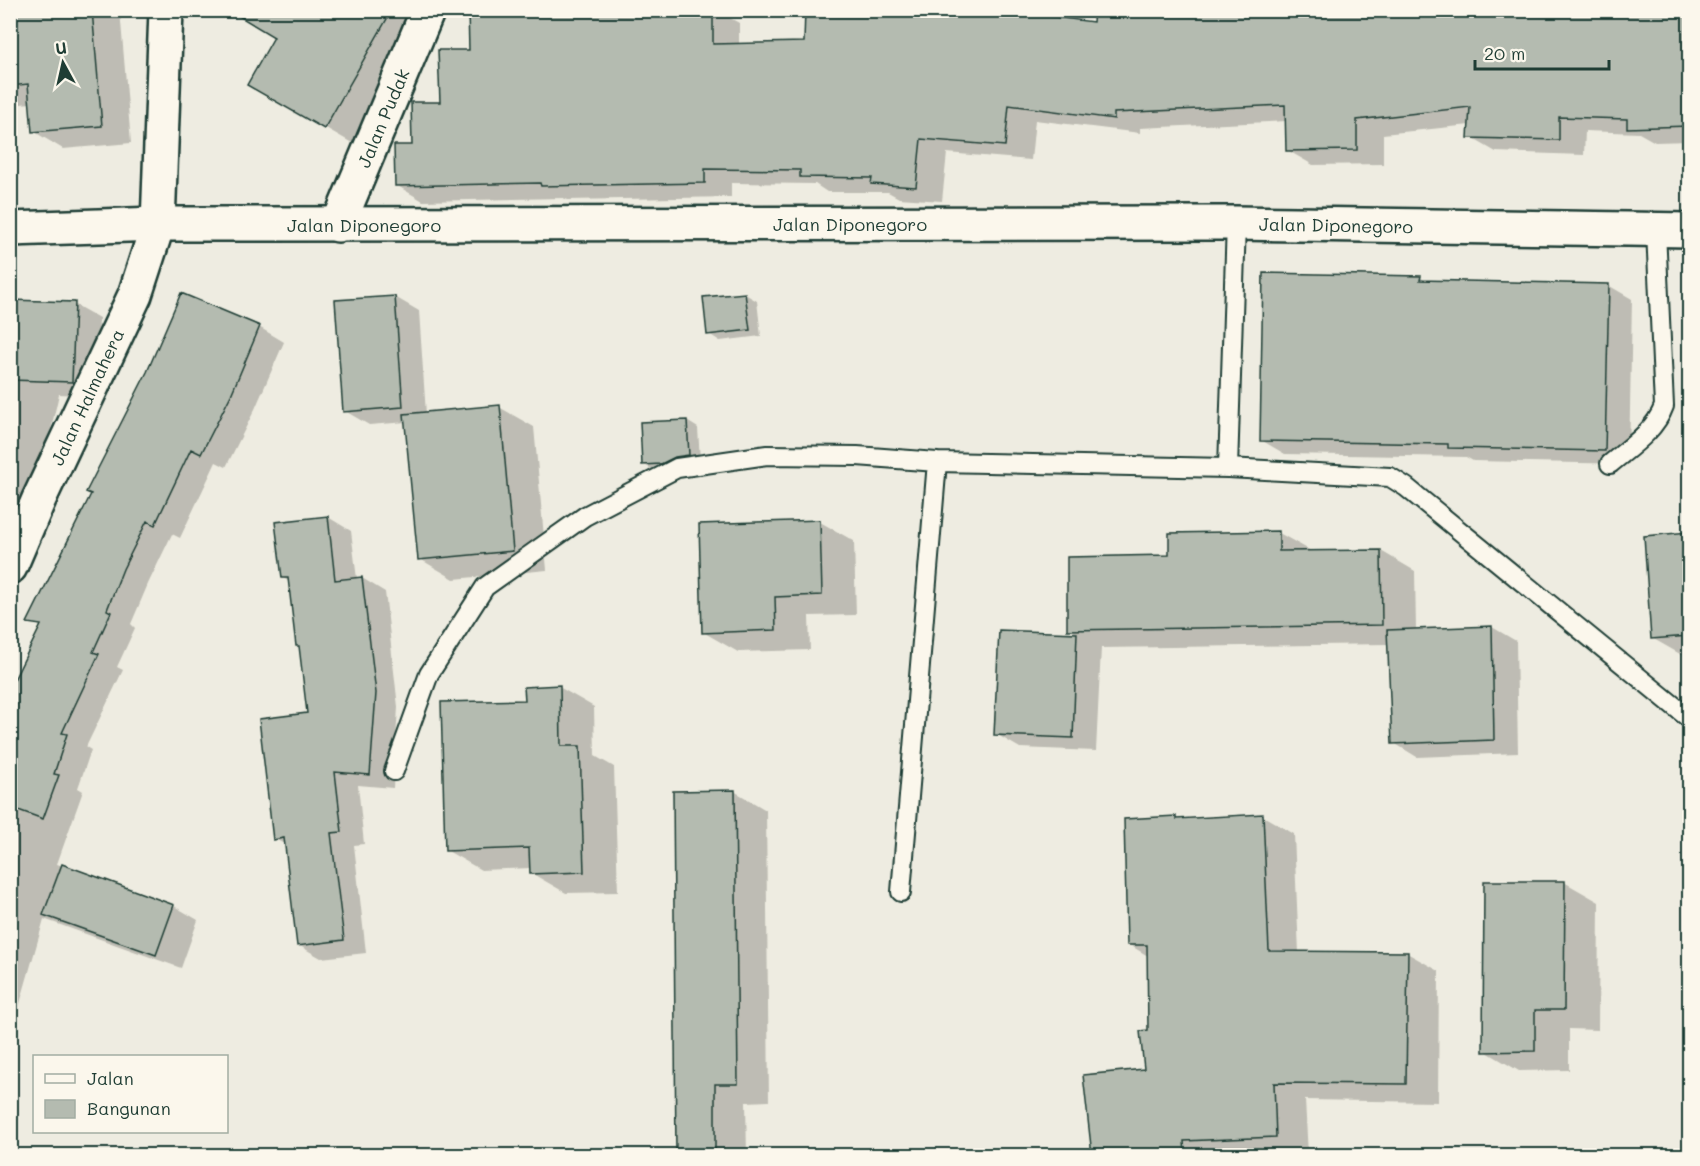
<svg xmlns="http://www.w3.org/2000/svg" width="1700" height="1166" viewBox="0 0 1700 1166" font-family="Mali,sans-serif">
	<rect width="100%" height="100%" fill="#eeece1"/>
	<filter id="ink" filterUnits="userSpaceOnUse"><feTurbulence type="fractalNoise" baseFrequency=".0167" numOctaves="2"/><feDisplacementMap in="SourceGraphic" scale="12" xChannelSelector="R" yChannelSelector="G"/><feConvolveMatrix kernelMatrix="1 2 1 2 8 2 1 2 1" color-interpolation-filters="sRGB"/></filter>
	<g filter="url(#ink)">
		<!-- shadow -->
		<path fill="#0003" d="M 10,10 L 120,10 L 131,143 L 63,149 L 33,131 L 31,103 L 10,105 Z
			M 232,10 L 437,10 L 359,147 L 249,84 L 276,37 Z
			M 498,10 L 716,10 L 739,23 L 739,45 L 805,44 L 1094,24 L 1096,10 L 1690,10 L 1690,141 L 1655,142 L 1639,133 L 1585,131 L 1584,155 L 1496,152 L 1470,137 L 1470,125 L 1383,134 L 1383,164 L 1313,165 L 1287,150 L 1287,121 L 1140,128 L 1140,133 L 1035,120 L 1031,160 L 947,153 L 942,201 L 899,198 L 888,192 L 827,192 L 815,184 L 731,183 L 731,197 L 568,200 L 563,198 L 423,201 L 396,185 L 414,146 L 441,104 L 470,51 Z
			M 1420,277 L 1427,282 L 1608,285 L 1632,299 L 1629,464 L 1473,461 L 1466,457 L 1285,454 L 1261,440 Z
			M 745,294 L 757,301 L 761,336 L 720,341 L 709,334 Z
			M 1684,295 L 1690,295 L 1690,421 L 1683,418 Z
			M 395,297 L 419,311 L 426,414 L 499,407 L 534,427 L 547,570 L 454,579 L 420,559 L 407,422 L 369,425 L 345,411 Z
			M 10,302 L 74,304 L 99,318 L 96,396 L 59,394 L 10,608 Z
			M 259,327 L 284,342 L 255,409 L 226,467 L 216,462 L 180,538 L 172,534 L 148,584 L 131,624 L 135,628 L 117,667 L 123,670 L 86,747 L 91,750 L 78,788 L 83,791 L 57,864 L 174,906 L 198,920 L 181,968 L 44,919 L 15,1021 L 13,1021 L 10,1030 L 10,692 Z
			M 687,421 L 698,428 L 700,461 L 655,471 L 643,464 Z
			M 328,517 L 351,531 L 357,579 L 362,578 L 385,592 L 398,707 L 393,788 L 358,785 L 364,844 L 354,845 L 366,953 L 321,958 L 298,945 L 286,845 L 275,839 L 309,714 L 290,582 L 283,578 Z
			M 820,522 L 854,541 L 856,615 L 809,616 L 810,650 L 738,652 L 703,632 Z
			M 1279,533 L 1313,552 L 1381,551 L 1415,571 L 1416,630 L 1492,627 L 1516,641 L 1518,753 L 1417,757 L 1394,743 L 1389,644 L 1101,648 L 1096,751 L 1020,748 L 996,734 L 1001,631 L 1078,634 L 1069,629 L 1170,556 Z
			M 1690,534 L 1690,657 L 1687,658 L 1652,638 L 1646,537 Z
			M 559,687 L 594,707 L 595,756 L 614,767 L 618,892 L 566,893 L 531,873 L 531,868 L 481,870 L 446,850 L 526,702 Z
			M 734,791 L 766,810 L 769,1101 L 746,1102 L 747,1156 L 675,1156 L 678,1155 L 674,793 Z
			M 1263,816 L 1294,834 L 1299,953 L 1407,953 L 1439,971 L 1438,1102 L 1305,1100 L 1308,1155 L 787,1156 L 1093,1148 L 1146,1070 L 1150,1032 L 1148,956 L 1128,944 L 1175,818 L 1179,820 Z
			M 1564,882 L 1599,902 L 1598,1030 L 1569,1029 L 1569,1070 L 1519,1071 L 1485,1051 Z
			M 1690,1152 L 1690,1156 L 1540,1156 Z"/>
		<!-- building -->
		<path fill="#b4bbb0" stroke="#1f3d34" stroke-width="1.5" d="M 10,10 L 92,10 L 102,126 L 32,132 L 28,84 L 10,86 Z
			M 229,10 L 392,10 L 324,129 L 247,85 L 274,37 Z
			M 468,10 L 713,10 L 713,44 L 804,42 L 805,10 L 1000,10 L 1093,22 L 1094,10 L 1280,10 L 1280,13 L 1332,10 L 1689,10 L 1689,126 L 1627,128 L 1627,119 L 1559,117 L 1559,140 L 1468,138 L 1470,107 L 1357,120 L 1357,150 L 1286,151 L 1285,105 L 1114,113 L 1114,119 L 1009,105 L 1005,146 L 921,139 L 916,187 L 871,184 L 872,178 L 800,177 L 800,170 L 705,169 L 705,183 L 541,186 L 540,183 L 395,186 L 394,145 L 412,145 L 411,102 L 440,102 L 438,50 L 469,50 Z
			M 1263,273 L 1421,276 L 1420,280 L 1609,284 L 1605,451 L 1448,448 L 1448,444 L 1260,441 Z
			M 181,293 L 260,326 L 231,395 L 201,454 L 191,449 L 155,525 L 147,521 L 123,569 L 107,610 L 111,612 L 93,652 L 99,654 L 62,733 L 67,734 L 54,774 L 59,775 L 43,819 L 10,807 L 10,688 L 41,625 L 27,623 L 91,494 L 86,492 L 147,372 Z
			M 745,293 L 750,330 L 707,335 L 703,297 Z
			M 395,296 L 403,407 L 343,412 L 335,300 Z
			M 10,300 L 75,302 L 72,382 L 10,380 Z
			M 500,405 L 513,551 L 418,560 L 404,414 Z
			M 687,420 L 689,455 L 675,457 L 661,464 L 642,465 L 640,422 Z
			M 328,516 L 335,580 L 362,577 L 376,693 L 370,775 L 335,772 L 342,832 L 331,833 L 344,940 L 297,946 L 284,838 L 273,840 L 259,719 L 307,713 L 299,646 L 296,646 L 288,578 L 282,578 L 275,522 Z
			M 820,520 L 822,595 L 775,597 L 776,630 L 702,633 L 699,524 Z
			M 1279,531 L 1279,551 L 1381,550 L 1382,625 L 1067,630 L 1067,557 L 1169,555 L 1169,533 Z
			M 1689,532 L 1689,636 L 1651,639 L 1644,536 Z
			M 1492,626 L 1494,740 L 1392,744 L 1387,630 Z
			M 999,630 L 1077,633 L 1073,738 L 994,735 Z
			M 560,685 L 561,746 L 580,746 L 584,872 L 530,874 L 529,848 L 445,851 L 441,702 L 525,700 L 524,687 Z
			M 735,790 L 738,1084 L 715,1084 L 715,1155 L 676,1155 L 673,791 Z
			M 1263,814 L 1269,951 L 1408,952 L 1406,1084 L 1274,1083 L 1276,1137 L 1184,1141 L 1185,1155 L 1092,1155 L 1083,1075 L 1144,1069 L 1140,1031 L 1148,1030 L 1147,945 L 1127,945 L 1124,819 L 1176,816 L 1176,819 Z
			M 62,864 L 174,905 L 156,955 L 43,915 Z
			M 1484,881 L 1565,881 L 1564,1010 L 1535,1010 L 1535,1051 L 1483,1052 Z"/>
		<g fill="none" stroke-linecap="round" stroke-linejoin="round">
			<defs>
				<path id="lane" d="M 1610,464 C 1630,447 1655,431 1664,406 L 1656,231
					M 1228,468 L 1390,477 L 1406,487 L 1690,719
					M 394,771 L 429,674 L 485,587 L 585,516 L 677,468 L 767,455 L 857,456 L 937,462
					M 901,892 L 937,462 L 1228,468 L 1236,223"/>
				<path id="street" d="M 338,225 L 428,10"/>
				<path id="secondary" d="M 10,567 L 39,499 L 135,295 L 158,224 L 166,10"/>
				<path id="primary" d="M 10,229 L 158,224 L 1236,223 L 1690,230"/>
			</defs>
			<!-- lane casing -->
			<use href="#lane" stroke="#1f3d34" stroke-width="22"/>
			<!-- street casing -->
			<use href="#street" stroke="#1f3d34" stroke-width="38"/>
			<!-- secondary casing -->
			<use href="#secondary" stroke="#1f3d34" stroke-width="38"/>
			<!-- primary casing -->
			<use href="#primary" stroke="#1f3d34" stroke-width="38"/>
			<!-- lane -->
			<use href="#lane" stroke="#fbf7ec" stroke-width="18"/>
			<!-- street -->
			<use href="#street" stroke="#fbf7ec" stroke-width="33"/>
			<!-- secondary -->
			<use href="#secondary" stroke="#fbf7ec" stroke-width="33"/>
			<!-- primary -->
			<use href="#primary" stroke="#fbf7ec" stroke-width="33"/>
		</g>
	</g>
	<g text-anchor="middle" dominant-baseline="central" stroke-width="4.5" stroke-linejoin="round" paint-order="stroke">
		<!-- street labels -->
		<g font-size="18" fill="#1f3d34" stroke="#fbf7ec">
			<text transform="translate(383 118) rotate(-67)">Jalan Pudak</text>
			<text x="850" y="224">Jalan Diponegoro</text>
			<text x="364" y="225">Jalan Diponegoro</text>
			<text transform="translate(1336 225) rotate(1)">Jalan Diponegoro</text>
			<text transform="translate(87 397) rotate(-65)">Jalan Halmahera</text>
		</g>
	</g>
	<!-- margin -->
	<rect width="1700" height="1166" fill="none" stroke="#fbf7ec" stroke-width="36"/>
	<rect x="18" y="18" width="1664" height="1130" fill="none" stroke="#1f3d34" stroke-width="2" filter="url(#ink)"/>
	<!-- legend -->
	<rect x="33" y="1055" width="195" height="78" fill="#fbf7ec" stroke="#a3ada2" stroke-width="1.5"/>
	<rect x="45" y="1074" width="30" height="9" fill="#fbf7ec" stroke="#a3ada2" stroke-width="1.5"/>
	<text x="87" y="1085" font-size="18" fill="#1f3d34">Jalan</text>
	<rect x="45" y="1100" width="30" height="18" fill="#b4bbb0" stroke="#a3ada2" stroke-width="1.5"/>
	<text x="87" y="1115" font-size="18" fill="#1f3d34">Bangunan</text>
	<!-- north arrow -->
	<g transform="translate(63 63) rotate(352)" stroke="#fbf7ec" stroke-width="4.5" paint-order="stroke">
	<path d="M0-4.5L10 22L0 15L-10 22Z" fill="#1f3d34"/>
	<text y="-9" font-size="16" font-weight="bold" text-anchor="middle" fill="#1f3d34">U</text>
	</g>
	<!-- scale -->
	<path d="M1475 60v9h134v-9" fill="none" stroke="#1f3d34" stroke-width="3"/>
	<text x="1484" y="60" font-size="18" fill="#1f3d34" stroke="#fbf7ec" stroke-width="4.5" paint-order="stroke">20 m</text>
</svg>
